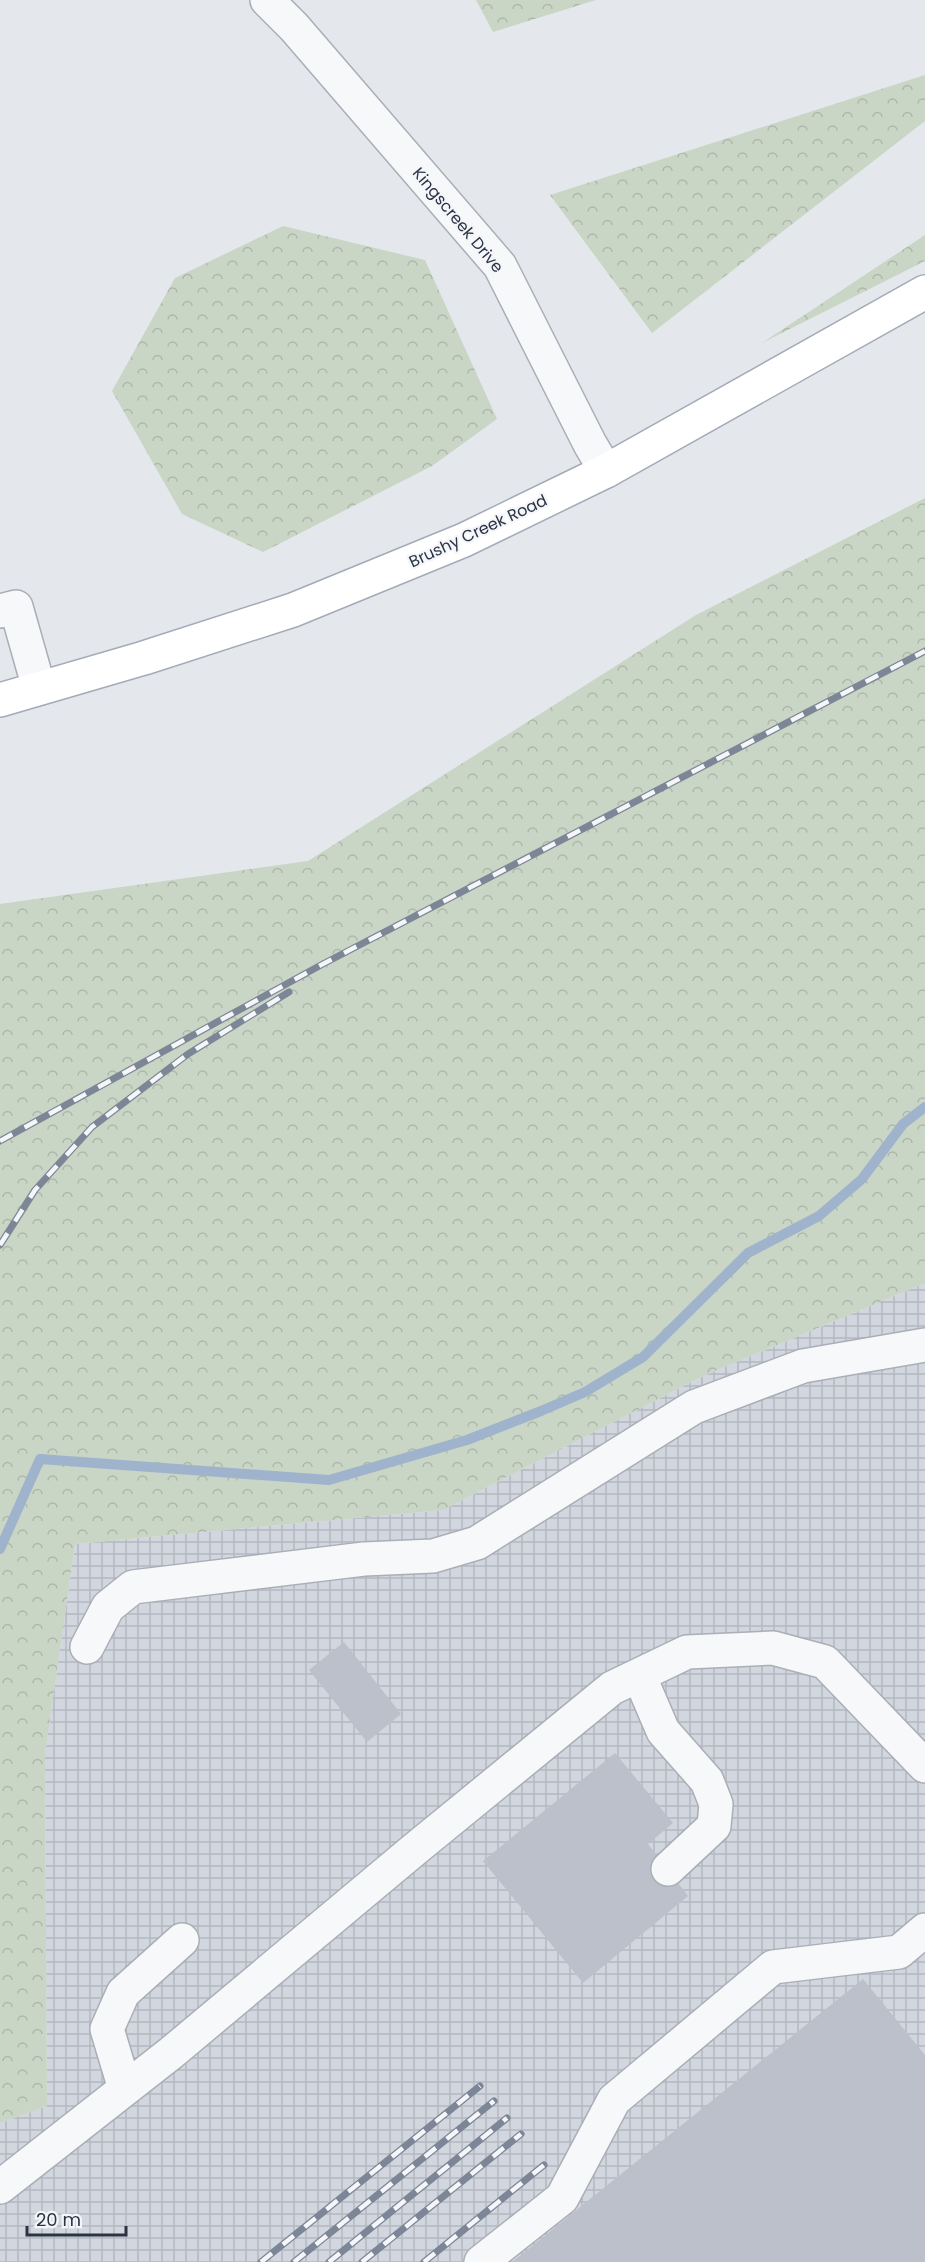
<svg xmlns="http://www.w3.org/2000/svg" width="925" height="2262" viewBox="0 0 925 2262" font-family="Poppins,sans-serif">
	<defs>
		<pattern id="industrial-grid" width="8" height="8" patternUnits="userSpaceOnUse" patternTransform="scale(1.5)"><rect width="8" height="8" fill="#d2d6de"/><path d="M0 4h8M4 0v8" fill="none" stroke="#b4b8c0"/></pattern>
		<pattern id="forest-crowns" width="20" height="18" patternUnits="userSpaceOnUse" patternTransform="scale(1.5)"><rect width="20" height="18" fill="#c9d6c5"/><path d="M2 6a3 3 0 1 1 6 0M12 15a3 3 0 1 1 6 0" fill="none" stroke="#adb8ab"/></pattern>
	</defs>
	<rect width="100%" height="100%" fill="#e4e7ec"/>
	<!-- industrial -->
	<path fill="url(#industrial-grid)" d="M 925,1283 L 925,2262 L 0,2262 L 0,2123 L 47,2106 L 45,1754 L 75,1544 L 443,1510 L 701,1377 Z"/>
	<!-- forest -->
	<path fill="url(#forest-crowns)" d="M 476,0 L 596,0 L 493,32 Z
		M 925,75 L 925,121 L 652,333 L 550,195 Z
		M 283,226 L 425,260 L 497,419 L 432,466 L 263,552 L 182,514 L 112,391 L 175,278 Z
		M 925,235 L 925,261 L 762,343 Z
		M 925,498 L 925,1283 L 701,1377 L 443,1510 L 75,1544 L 45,1754 L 47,2106 L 0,2123 L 0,904 L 308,861 L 696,615 Z"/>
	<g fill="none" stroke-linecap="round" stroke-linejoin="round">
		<!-- stream -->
		<path stroke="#9fb4cc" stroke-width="10" d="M 0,1549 L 40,1459 L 329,1480 L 467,1440 L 541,1411 L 585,1392 L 643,1357 L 748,1253 L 819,1216 L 862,1179 L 903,1124 L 925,1107"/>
	</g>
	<!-- building -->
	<path fill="#bbc0ca" d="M 344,1642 L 401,1714 L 367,1742 L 309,1670 Z
		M 615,1753 L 673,1823 L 648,1844 L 688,1896 L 583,1983 L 483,1861 Z
		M 863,1979 L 925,2055 L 925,2262 L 512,2262 Z"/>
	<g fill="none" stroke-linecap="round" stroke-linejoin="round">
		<defs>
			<path id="minor" d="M 267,0 L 294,27 L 500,266 L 590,444 L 606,471
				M 0,611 L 16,607 L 39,688
				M 87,1647 L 108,1607 L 133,1587 L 364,1559 L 433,1556 L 477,1543 L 694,1407 L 803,1366 L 925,1345
				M 639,1675 L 663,1731 L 707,1781 L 716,1804 L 714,1826 L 668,1869
				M 125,2089 L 107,2029 L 123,1993 L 182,1940
				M 0,2187 L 171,2053 L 415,1849 L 612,1688 L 687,1652 L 773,1648 L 825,1662 L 925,1766
				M 481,2262 L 562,2198 L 614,2100 L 773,1967 L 899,1952 L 925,1930"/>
			<path id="major" d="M 0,700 L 144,658 L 293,610 L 464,540 L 606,471 L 925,292"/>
		</defs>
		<!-- minor casing -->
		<use href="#minor" stroke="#a9aeb7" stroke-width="36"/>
		<!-- major casing -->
		<use href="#major" stroke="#a3abb8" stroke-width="36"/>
		<!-- minor -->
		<use href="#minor" stroke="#f7f8fa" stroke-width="33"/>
		<!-- major -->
		<use href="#major" stroke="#fff" stroke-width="33"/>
		<defs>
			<path id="rail" d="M 0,1141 L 321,965 L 925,651
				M 0,1245 L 35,1190 L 92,1127 L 188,1054 L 289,992
				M 261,2262 L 480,2086
				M 294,2262 L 494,2101
				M 329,2262 L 507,2118
				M 362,2262 L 521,2134
				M 424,2262 L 544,2165"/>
		</defs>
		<!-- rail casing -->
		<use href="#rail" stroke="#7d8696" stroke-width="7"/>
		<!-- rail -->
		<use href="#rail" stroke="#f4f6f9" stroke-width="4.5" stroke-dasharray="14" stroke-linecap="butt"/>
	</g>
	<g text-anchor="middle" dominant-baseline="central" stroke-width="4.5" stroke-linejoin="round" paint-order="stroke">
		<!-- street labels -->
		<g font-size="16" fill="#2b3445" stroke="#f4f6f9">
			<text transform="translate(458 220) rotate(50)">Kingscreek Drive</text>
			<text transform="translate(478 531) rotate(-25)">Brushy Creek Road</text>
		</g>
	</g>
	<!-- scale -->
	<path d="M27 2226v9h99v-9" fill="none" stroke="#2b3445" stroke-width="3"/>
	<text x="36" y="2226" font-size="18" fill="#2b3445" stroke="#f4f6f9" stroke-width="4.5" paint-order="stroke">20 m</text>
</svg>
